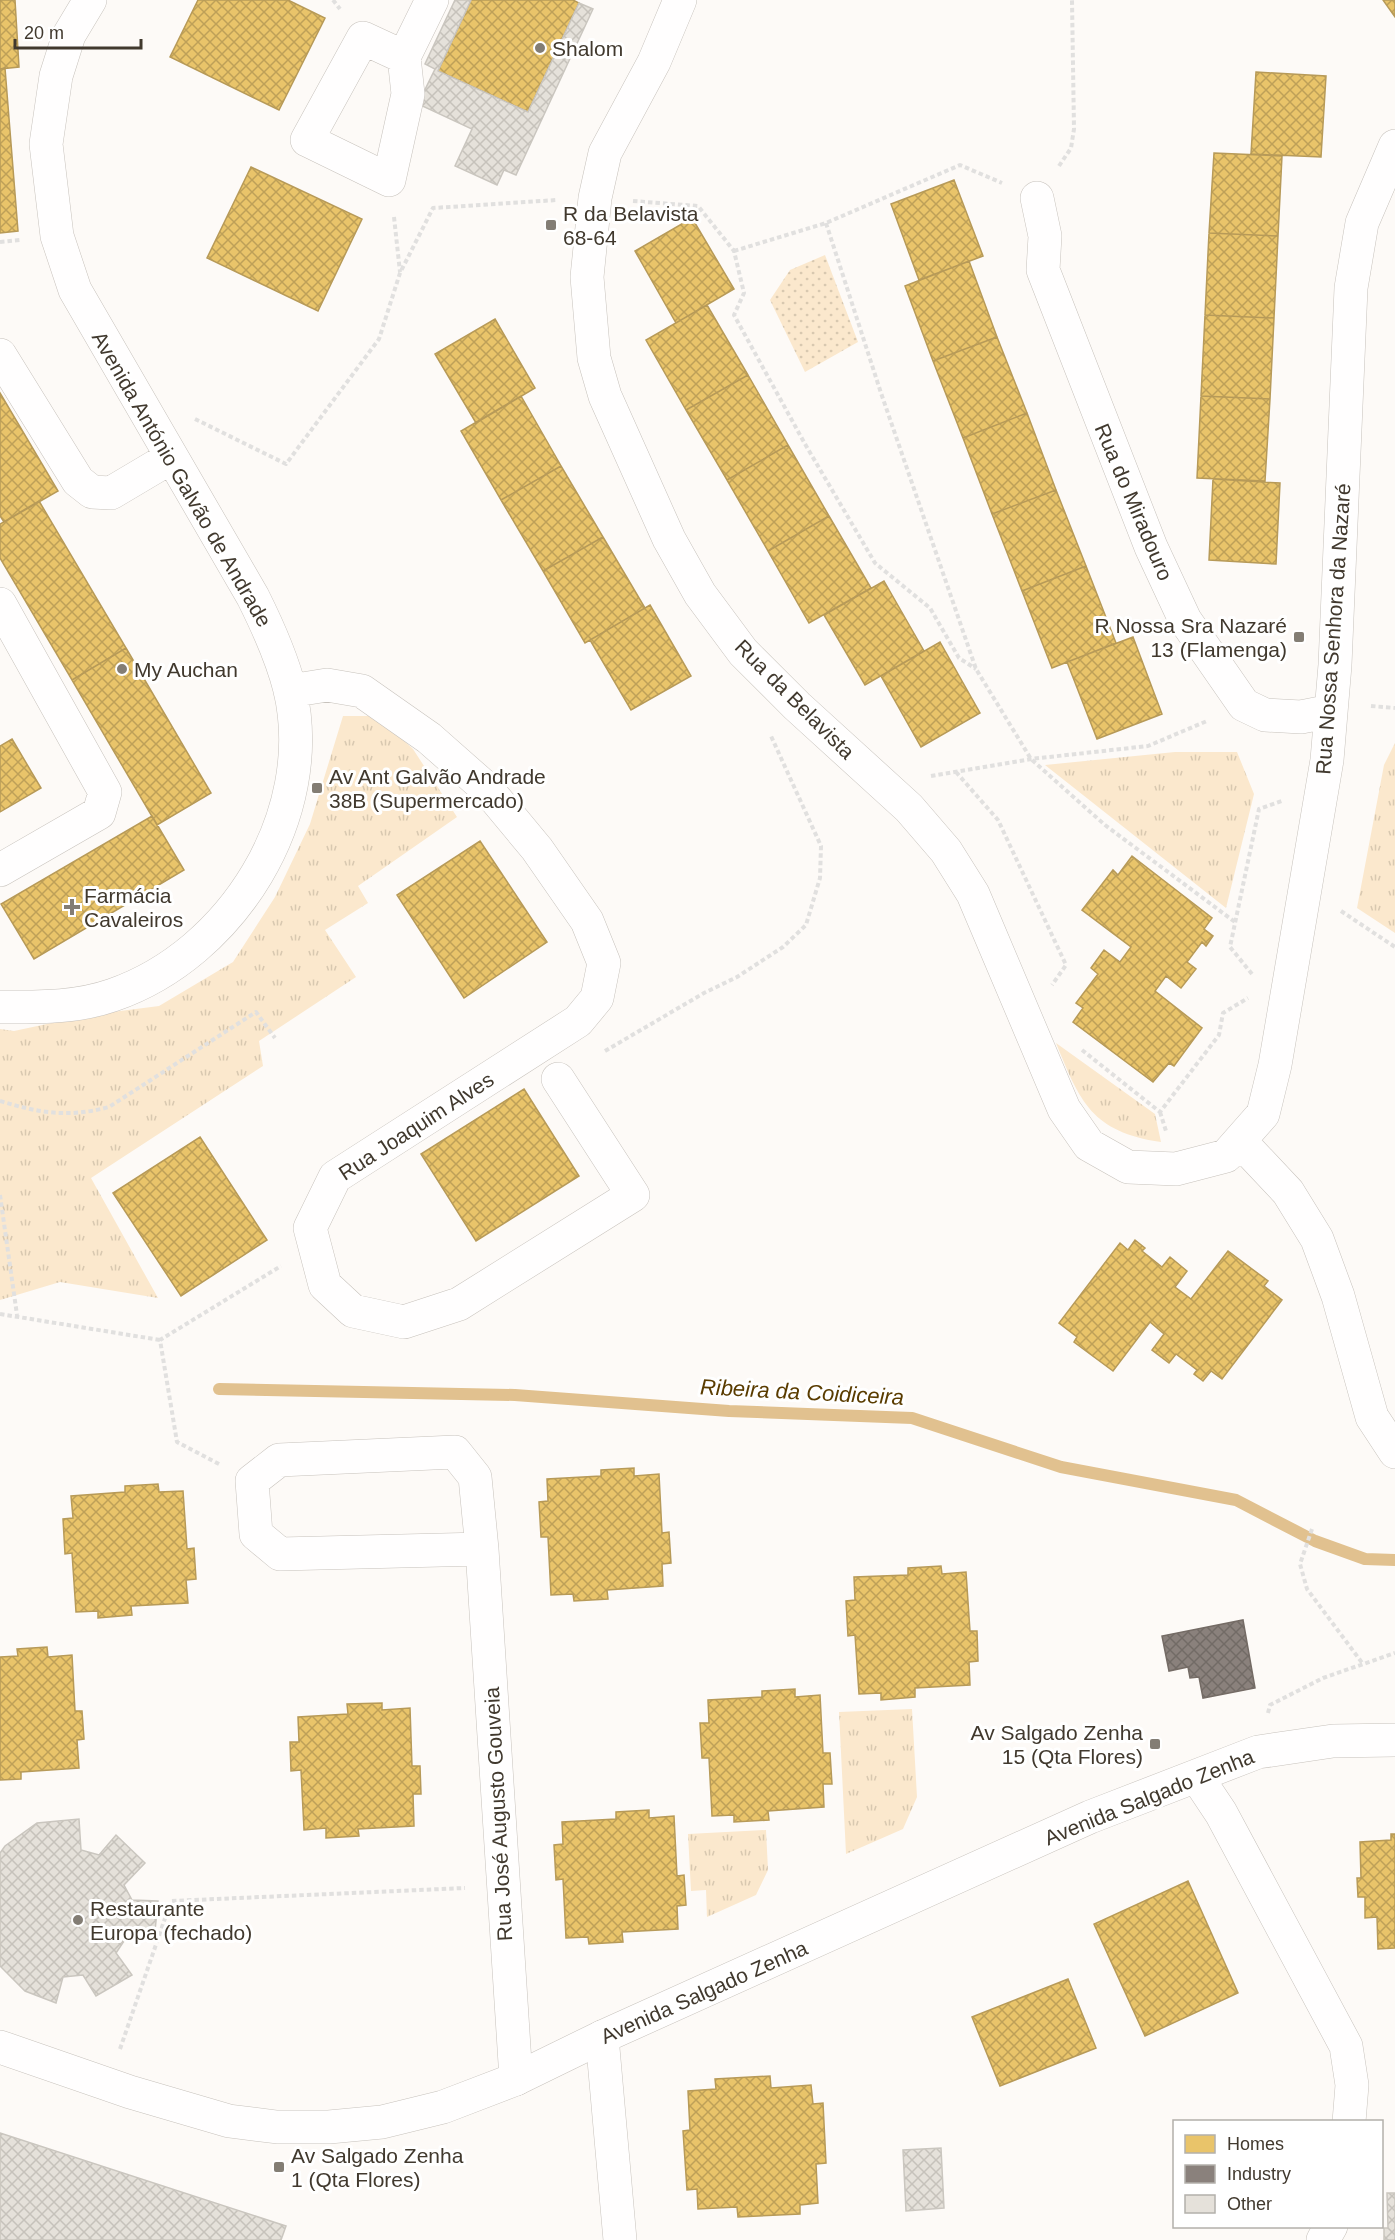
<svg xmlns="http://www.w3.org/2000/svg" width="1395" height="2240" viewBox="0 0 1395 2240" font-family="Arial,sans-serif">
	<defs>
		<pattern id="grass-tufts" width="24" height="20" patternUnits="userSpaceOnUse" patternTransform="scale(1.5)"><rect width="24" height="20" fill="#fbe8cd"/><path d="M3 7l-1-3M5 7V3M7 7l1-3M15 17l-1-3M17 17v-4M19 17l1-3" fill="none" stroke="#d8c8b0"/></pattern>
		<pattern id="park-dots" width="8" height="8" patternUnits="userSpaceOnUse" patternTransform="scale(1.5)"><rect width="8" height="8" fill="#fbe8cd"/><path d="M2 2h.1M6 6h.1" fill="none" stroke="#d8c8b0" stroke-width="1.8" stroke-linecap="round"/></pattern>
		<pattern id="homes-cross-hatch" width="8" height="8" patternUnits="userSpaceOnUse" patternTransform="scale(1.5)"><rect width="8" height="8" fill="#e9c46a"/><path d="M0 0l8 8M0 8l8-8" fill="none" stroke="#bea058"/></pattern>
		<pattern id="industry-cross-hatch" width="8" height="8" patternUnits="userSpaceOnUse" patternTransform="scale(1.5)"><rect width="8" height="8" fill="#8a817c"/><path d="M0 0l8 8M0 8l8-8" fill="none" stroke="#726b66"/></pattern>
		<pattern id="building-cross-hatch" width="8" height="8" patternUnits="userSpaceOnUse" patternTransform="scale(1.5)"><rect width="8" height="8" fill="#e5e1da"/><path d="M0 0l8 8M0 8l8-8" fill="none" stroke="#c6c2bb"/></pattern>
	</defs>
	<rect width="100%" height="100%" fill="#fdfaf7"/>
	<!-- grass -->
	<path fill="url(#grass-tufts)" d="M 343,716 L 377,716 L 413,749 L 457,817 L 358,886 L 368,903 L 325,930 L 356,977 L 259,1041 L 263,1066 L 91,1178 L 158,1298 L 60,1282 L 0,1300 L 0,1029 L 14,1031 L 89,1015 L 159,1006 L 233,962 L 275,897 L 310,824 Z
		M 1395,743 L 1395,933 L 1357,908 L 1384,765 Z
		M 1175,752 L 1237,752 L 1254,794 L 1226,908 L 1045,765 Z
		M 1056,1043 L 1155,1114 L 1161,1142 C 1092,1132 1080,1102 1056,1043 Z
		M 912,1709 L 917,1797 L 903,1829 L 846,1854 L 839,1712 Z
		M 766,1830 L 768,1870 L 756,1895 L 707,1917 L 706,1890 L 691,1891 L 688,1834 Z"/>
	<!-- park -->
	<path fill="url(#park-dots)" d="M 825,255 L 858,342 L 805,372 L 770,300 L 790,270 Z"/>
	<!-- homes -->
	<path fill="url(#homes-cross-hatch)" stroke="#b79a58" stroke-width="1.5" d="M 0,0 L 15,0 L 19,67 L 0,69 Z
		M 198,0 L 288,0 L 325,18 L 279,110 L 170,57 Z
		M 471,0 L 573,0 L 579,3 L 528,112 L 438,71 Z
		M 1383,0 L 1395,0 L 1395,17 Z
		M 5,68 L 18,231 L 0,233 L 0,69 Z
		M 1256,72 L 1326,76 L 1321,157 L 1251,154 Z
		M 1214,153 L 1282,156 L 1278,236 L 1209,233 Z
		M 251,167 L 362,219 L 318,311 L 207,258 Z
		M 954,180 L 983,256 L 919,280 L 891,204 Z
		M 692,218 L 734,289 L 676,323 L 635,251 Z
		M 1209,233 L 1278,236 L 1274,318 L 1205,315 Z
		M 969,261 L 997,337 L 933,361 L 905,286 Z
		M 707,305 L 748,375 L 686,410 L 646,340 Z
		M 1205,315 L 1274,318 L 1270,399 L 1201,396 Z
		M 495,319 L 535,388 L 476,423 L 435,354 Z
		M 997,337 L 1027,413 L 963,438 L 933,361 Z
		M 748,375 L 788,445 L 727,480 L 686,410 Z
		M 0,393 L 58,491 L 4,522 L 0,516 Z
		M 521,396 L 561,466 L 501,500 L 461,431 Z
		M 1201,396 L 1270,399 L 1265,481 L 1197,478 Z
		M 1027,413 L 1056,490 L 992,514 L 963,438 Z
		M 788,445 L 829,516 L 768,551 L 727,480 Z
		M 561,466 L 603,537 L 543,571 L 501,500 Z
		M 1213,479 L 1280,483 L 1276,564 L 1209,560 Z
		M 1056,490 L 1086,566 L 1022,591 L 992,514 Z
		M 39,501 L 126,648 L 72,680 L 0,558 L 0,524 Z
		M 829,516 L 871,588 L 809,623 L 768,551 Z
		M 603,537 L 645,608 L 585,643 L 543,571 Z
		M 1086,566 L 1116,643 L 1052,668 L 1022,591 Z
		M 884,581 L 924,651 L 865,685 L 824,615 Z
		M 650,605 L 691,676 L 631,710 L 590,640 Z
		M 1133,637 L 1162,714 L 1097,739 L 1067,662 Z
		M 940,642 L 980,713 L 921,747 L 881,676 Z
		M 126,648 L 211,793 L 157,825 L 72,680 Z
		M 12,739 L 41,788 L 0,812 L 0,746 Z
		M 152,816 L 184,870 L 34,959 L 1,904 Z
		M 480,841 L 547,942 L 464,998 L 397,895 Z
		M 1132,856 L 1212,918 L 1204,929 L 1213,936 L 1206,946 L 1202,942 L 1187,962 L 1196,969 L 1181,988 L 1166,976 L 1155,991 L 1202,1028 L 1174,1066 L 1169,1063 L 1153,1082 L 1073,1022 L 1083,1008 L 1076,1003 L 1098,974 L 1091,968 L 1104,950 L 1120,962 L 1131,947 L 1082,910 L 1113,870 L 1118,875 Z
		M 524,1089 L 579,1176 L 476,1241 L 421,1154 Z
		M 200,1137 L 267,1240 L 181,1296 L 113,1193 Z
		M 1135,1240 L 1145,1248 L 1142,1251 L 1162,1267 L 1170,1257 L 1187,1271 L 1175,1287 L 1191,1299 L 1228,1251 L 1268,1281 L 1264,1286 L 1282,1300 L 1222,1379 L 1211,1371 L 1203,1381 L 1194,1374 L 1197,1370 L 1176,1354 L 1169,1363 L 1152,1350 L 1164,1334 L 1150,1322 L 1113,1371 L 1074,1342 L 1077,1337 L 1059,1323 L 1120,1243 L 1128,1250 Z
		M 634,1468 L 634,1476 L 659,1474 L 662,1533 L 669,1532 L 671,1563 L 662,1564 L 663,1586 L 607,1590 L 608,1599 L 574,1601 L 573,1594 L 551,1595 L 548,1537 L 541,1537 L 539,1502 L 548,1501 L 547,1479 L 601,1476 L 601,1470 Z
		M 158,1484 L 159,1492 L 183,1491 L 187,1549 L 194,1548 L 196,1579 L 186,1580 L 188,1603 L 131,1606 L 132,1615 L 98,1618 L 98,1611 L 76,1612 L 72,1553 L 65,1554 L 63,1519 L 73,1518 L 71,1496 L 125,1492 L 125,1486 Z
		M 941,1566 L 942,1574 L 966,1572 L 970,1631 L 977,1631 L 978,1661 L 969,1662 L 970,1685 L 915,1688 L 915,1697 L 881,1700 L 881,1693 L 859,1694 L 855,1635 L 848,1636 L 846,1601 L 855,1600 L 854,1577 L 908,1575 L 908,1568 Z
		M 47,1647 L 48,1657 L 72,1655 L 75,1711 L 82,1711 L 84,1739 L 77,1740 L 79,1768 L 21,1772 L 21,1779 L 0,1780 L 0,1657 L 18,1656 L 17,1649 Z
		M 795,1689 L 795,1697 L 820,1695 L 823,1753 L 830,1753 L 832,1784 L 823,1784 L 824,1807 L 768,1811 L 769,1820 L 734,1822 L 734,1815 L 712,1816 L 709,1758 L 702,1758 L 700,1723 L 709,1723 L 708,1700 L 762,1697 L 762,1691 Z
		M 382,1703 L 382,1710 L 410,1708 L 412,1766 L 420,1766 L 421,1794 L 413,1794 L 414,1826 L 358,1829 L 359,1836 L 326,1838 L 326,1828 L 304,1830 L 301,1770 L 291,1771 L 290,1742 L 299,1742 L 298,1717 L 348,1714 L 347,1704 Z
		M 649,1810 L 649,1818 L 674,1816 L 677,1876 L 684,1875 L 686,1905 L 677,1906 L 678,1929 L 622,1932 L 623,1942 L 589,1944 L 588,1937 L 566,1938 L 563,1879 L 556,1880 L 554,1845 L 563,1844 L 562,1822 L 616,1819 L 616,1812 Z
		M 1391,1834 L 1395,1834 L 1395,1948 L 1378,1949 L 1377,1917 L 1365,1918 L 1365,1897 L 1358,1897 L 1357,1878 L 1361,1878 L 1360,1842 L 1391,1840 Z
		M 1188,1881 L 1238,1993 L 1145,2036 L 1094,1924 Z
		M 1068,1979 L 1096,2048 L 1000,2086 L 972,2017 Z
		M 770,2076 L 771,2088 L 811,2085 L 813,2104 L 823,2103 L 826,2163 L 816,2164 L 818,2203 L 800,2205 L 800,2214 L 738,2217 L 737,2207 L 698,2209 L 697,2189 L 687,2190 L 683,2131 L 690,2130 L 688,2091 L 716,2089 L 715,2079 Z"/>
	<!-- industry -->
	<path fill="url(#industry-cross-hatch)" stroke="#746b65" stroke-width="1.5" d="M 1243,1620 L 1255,1688 L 1203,1698 L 1199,1677 L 1190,1678 L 1188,1667 L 1169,1671 L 1162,1636 Z"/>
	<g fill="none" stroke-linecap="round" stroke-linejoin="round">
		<!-- stream -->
		<path stroke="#e1c18f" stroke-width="12" d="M 219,1389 L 515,1395 L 729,1411 L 912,1418 L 1061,1467 L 1236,1500 L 1315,1541 L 1365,1559 L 1395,1560"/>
	</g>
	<!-- building -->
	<path fill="url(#building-cross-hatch)" stroke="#cac6bf" stroke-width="1.5" d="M 455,0 L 471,0 L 438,71 L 528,112 L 579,3 L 593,9 L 516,175 L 504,170 L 497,185 L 455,166 L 472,129 L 418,104 L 435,69 L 425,64 Z
		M 79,1819 L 81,1850 L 99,1855 L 116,1835 L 145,1863 L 124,1885 L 132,1900 L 158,1901 L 154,1941 L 126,1938 L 116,1953 L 132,1975 L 96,1996 L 83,1975 L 63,1977 L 56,2003 L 25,1991 L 0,1966 L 0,1853 L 5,1846 L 37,1823 Z
		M 0,2133 L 286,2226 L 281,2240 L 0,2240 Z
		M 941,2148 L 944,2208 L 906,2211 L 903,2150 Z
		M 1387,2193 L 1395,2193 L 1395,2240 L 1384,2240 L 1384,2228 L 1388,2228 Z"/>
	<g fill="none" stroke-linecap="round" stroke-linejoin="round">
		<defs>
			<path id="minor" d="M 680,0 L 654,62 L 605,153 L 595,198 L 587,277 L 594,358 L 605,396 L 669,539 L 700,594 L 743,652 L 797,706 L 909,808 L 946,851 L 973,894 L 1064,1109 L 1089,1145 L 1128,1167 L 1176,1169 L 1226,1156 L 1263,1114 L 1275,1065 L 1327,760 L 1335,665 L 1351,288 L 1362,223 L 1395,146
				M 404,57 L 363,38 L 307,140 L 389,180 L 408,94 L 404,57 L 432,0
				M 1037,198 L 1045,236 L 1043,270 L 1151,547 L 1185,620 L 1244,705 L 1265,715 L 1301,717 L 1331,711
				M 0,355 L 78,481 L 92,492 L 111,493 L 170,458
				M 0,604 L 105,792 L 99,813 L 0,870
				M 290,691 L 327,685 L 362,691 L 429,738 L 488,790 L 537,849 L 587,921 L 604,963 L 597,998 L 578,1021 L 335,1177 L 310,1228 L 325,1285 L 353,1311 L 404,1322 L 459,1304 L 633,1195 L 558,1079
				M 0,1007 C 38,1007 76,1008 113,995 C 232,954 319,815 290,690 C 282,658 268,627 253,597 L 75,290 L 57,236 L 46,144 L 56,76 L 69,35 L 90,0
				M 1240,1141 L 1288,1192 L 1317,1239 L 1338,1296 L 1372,1417 L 1395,1452
				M 455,1452 L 475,1477 L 482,1549 L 280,1554 L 256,1534 L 252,1481 L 279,1460 Z
				M 482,1549 L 516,2079
				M 1197,1777 L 1221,1813 L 1346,2046 L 1352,2085 L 1349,2122
				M 602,2037 L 620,2240
				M 1323,2240 L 1331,2226"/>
			<path id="major" d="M 0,2047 L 130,2092 L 229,2121 L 277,2127 L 329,2127 L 382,2122 L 443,2107 L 516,2079 L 602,2037 L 1090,1817 L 1258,1752 L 1333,1741 L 1395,1740"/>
		</defs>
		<!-- minor casing -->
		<use href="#minor" stroke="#c7c2bc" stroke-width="34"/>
		<!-- major casing -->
		<use href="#major" stroke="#c7c2bc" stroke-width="34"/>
		<!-- path -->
		<path stroke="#e1e0df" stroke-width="4" stroke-dasharray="4.5 3" stroke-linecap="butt" d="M 333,0 L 340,9
			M 1059,166 L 1071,148 L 1074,129 L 1072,0
			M 633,201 L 698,206 L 734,251 L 744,293 L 734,315 L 805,444 L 875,563 L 930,608 L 959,658 L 976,669
			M 394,217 L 400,272
			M 826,223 L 881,393 L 976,669 L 1031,759 L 1105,825 L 1235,922
			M 0,242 L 20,240
			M 734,251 L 826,223 L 960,165 L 1002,183
			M 195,419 L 286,464 L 379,339 L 400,273 L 433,208 L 557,200
			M 1371,706 L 1395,708
			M 956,772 L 998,820 L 1066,965 L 1052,985
			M 931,776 L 1031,759 L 1148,746 L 1207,721
			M 1341,911 L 1395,947
			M 1252,974 L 1230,947 L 1259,809 L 1282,801
			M 1082,1050 L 1160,1112 L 1219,1035 L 1223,1013 L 1248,998
			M 605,1051 L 704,993 L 737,977 L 783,947 L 806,925 L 820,878 L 821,846 L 771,736
			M 0,1101 C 40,1113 68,1118 109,1107 L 256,1012 L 275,1038
			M 1160,1112 L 1166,1131
			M 0,1195 L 17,1315
			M 0,1314 L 160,1340
			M 219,1464 L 177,1442 L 160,1340 L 281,1266
			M 1312,1529 L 1300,1564 L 1307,1589 L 1363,1664
			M 1268,1713 L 1270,1705 L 1323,1678 L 1395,1653
			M 120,2049 L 171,1901 L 465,1888"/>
		<!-- minor -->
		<use href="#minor" stroke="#fffefe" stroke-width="33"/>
		<!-- major -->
		<use href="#major" stroke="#fffefe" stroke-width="33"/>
	</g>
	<!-- markers -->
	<g fill="#837d74" stroke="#fff" stroke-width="2">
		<circle cx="540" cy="48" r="6"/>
		<rect x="545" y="219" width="12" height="12" rx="3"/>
		<rect x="1293" y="631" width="12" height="12" rx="3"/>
		<circle cx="122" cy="669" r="6"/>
		<rect x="311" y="782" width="12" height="12" rx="3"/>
		<path d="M69 898h6v6h6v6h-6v6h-6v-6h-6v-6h6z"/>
		<rect x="1149" y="1738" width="12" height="12" rx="3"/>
		<circle cx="78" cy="1920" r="6"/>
		<rect x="273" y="2161" width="12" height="12" rx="3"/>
	</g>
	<g text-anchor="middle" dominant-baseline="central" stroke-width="6" stroke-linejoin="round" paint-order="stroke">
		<!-- poi labels -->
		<g font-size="21" fill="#41392e" stroke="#fff" text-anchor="start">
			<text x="552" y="48">Shalom</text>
			<text x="563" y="213">R da Belavista<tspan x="563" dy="24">68-64</tspan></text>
			<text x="1287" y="625" text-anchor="end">R Nossa Sra Nazaré<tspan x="1287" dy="24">13 (Flamenga)</tspan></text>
			<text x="134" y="669">My Auchan</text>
			<text x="329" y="776">Av Ant Galvão Andrade<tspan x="329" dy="24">38B (Supermercado)</tspan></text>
			<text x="84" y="895">Farmácia<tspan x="84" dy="24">Cavaleiros</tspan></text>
			<text x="1143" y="1732" text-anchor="end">Av Salgado Zenha<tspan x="1143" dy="24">15 (Qta Flores)</tspan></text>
			<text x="90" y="1908">Restaurante<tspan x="90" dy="24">Europa (fechado)</tspan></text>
			<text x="291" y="2155">Av Salgado Zenha<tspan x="291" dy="24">1 (Qta Flores)</tspan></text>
		</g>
		<!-- street labels -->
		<g font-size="21" fill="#41392e" stroke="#fff">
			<text transform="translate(182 479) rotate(60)">Avenida António Galvão de Andrade</text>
			<text transform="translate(1134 502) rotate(67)">Rua do Miradouro</text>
			<text transform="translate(1333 629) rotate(-86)">Rua Nossa Senhora da Nazaré</text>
			<text transform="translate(795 699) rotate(45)">Rua da Belavista</text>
			<text transform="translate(416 1126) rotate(-33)">Rua Joaquim Alves</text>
			<text transform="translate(1149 1797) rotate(-22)">Avenida Salgado Zenha</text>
			<text transform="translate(498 1814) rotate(-93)">Rua José Augusto Gouveia</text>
			<text transform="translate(704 1992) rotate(-24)">Avenida Salgado Zenha</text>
		</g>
		<!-- water labels -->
		<g font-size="22" font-style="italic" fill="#5a3c00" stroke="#fff">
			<text transform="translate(802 1392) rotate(3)">Ribeira da Coidiceira</text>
		</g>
	</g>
	<!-- legend -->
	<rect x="1173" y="2120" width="210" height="108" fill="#ffffff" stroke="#b3b0ab" stroke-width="1.5"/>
	<rect x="1185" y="2135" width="30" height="18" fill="#e9c46a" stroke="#b3b0ab" stroke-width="1.5"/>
	<text x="1227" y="2150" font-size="18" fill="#41392e">Homes</text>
	<rect x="1185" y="2165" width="30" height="18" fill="#8a817c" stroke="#b3b0ab" stroke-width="1.5"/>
	<text x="1227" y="2180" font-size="18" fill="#41392e">Industry</text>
	<rect x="1185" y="2195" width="30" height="18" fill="#e5e1da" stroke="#b3b0ab" stroke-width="1.5"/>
	<text x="1227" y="2210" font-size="18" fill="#41392e">Other</text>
	<!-- scale -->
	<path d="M15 39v9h126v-9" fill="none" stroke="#41392e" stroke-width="3"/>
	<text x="24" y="39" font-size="18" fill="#41392e" stroke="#ffffff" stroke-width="4.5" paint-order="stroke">20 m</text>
</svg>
